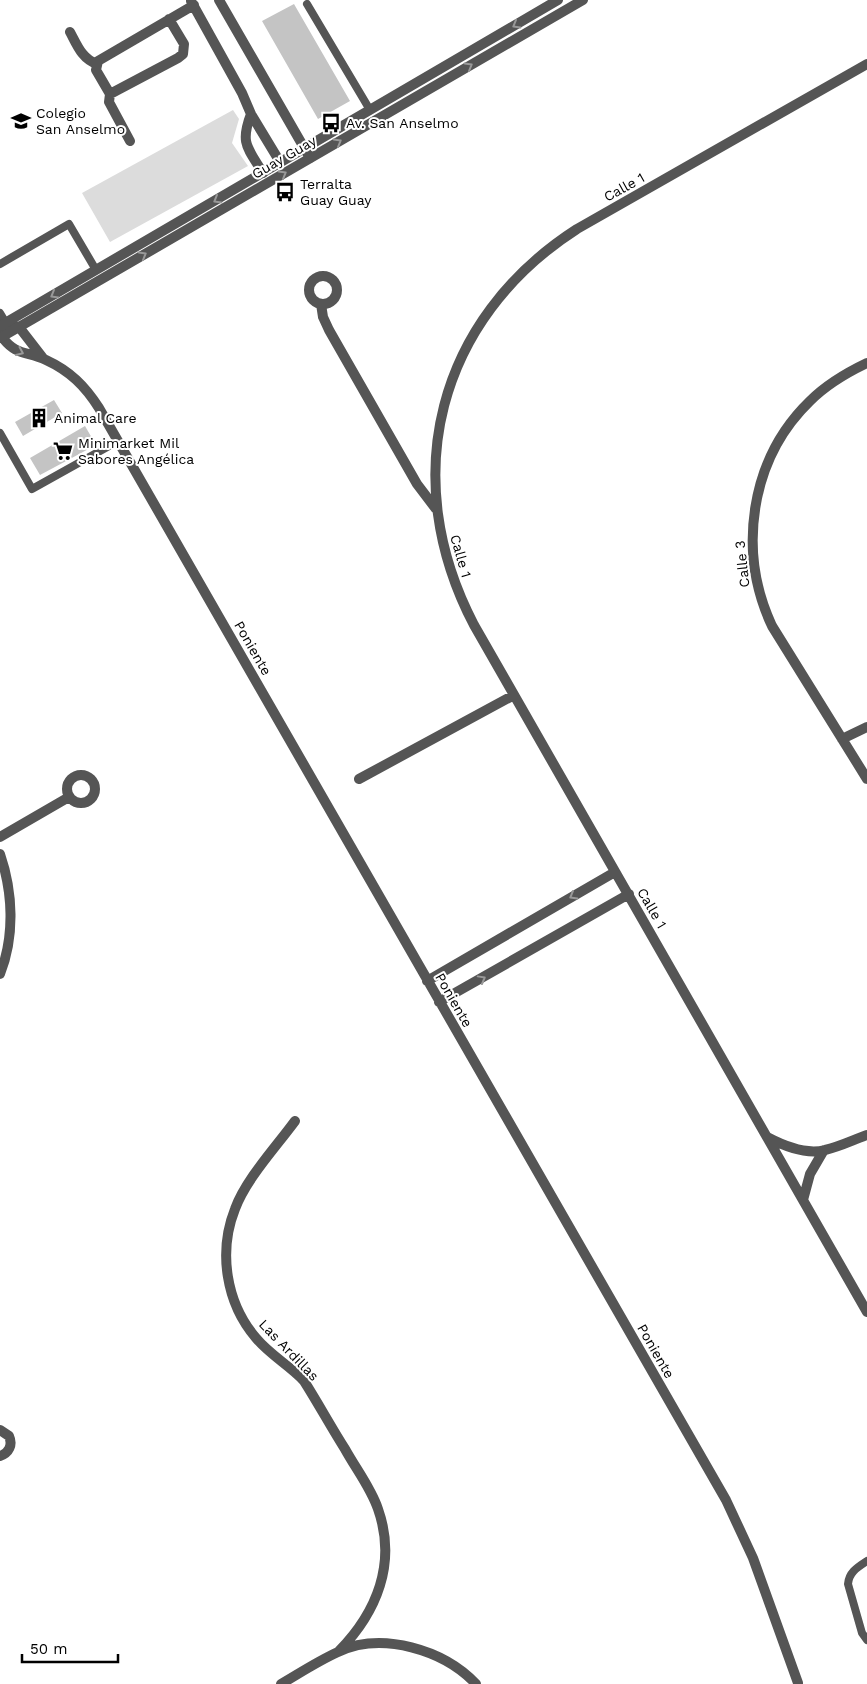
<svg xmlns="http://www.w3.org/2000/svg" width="867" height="1684" viewBox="0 0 867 1684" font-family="'Work Sans',sans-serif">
	<rect width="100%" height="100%" fill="#fff"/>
	<!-- green -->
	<path fill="#dcdcdc" d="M 233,110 L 239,119 L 232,143 L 248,166 L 110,242 L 82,193 Z"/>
	<!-- building -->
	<path fill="#c4c4c4" d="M 294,4 L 350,101 L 318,119 L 262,21 Z
		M 54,400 L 62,413 L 23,436 L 15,422 Z
		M 85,426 L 96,445 L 40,475 L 30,458 Z"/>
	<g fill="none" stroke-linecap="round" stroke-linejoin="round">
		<!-- service -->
		<path stroke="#555" stroke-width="8" d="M 307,4 L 370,110
			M 0,264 L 69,224 L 96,270
			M 0,313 L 6,323
			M 0,433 L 32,489 L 118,441
			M 867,1561 C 858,1567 849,1572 848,1584 L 862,1633 L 867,1640"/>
		<!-- minor -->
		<path stroke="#555" stroke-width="10" d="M 219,0 L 310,158
			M 191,1 L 242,93 L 251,114 L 280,162
			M 169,19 L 184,44 L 183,54 L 178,58 L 110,94 L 96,70 L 98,61 L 194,5
			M 70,32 C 77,45 82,59 97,64
			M 867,64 L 577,229 C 437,319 397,478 474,625 L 867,1312
			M 110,94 L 109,102 L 130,141
			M 251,114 C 240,143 247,147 263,173
			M309 290a14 14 0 1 1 28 0a14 14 0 1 1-28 0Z
			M 321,304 L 323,317 L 329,330 L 417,484 L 436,509
			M 12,325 L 19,327 L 43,358
			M 4,330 L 2,337 C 16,356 27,351 46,360 C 70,371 85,386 99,408 L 726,1500 L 753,1558 L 798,1683
			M 867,363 C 846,373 826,385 810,401 C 750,459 737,551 772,626 L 867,779
			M 842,739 L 867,727
			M67 789a14 14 0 1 1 28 0a14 14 0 1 1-28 0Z
			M 359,779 L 514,695
			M 0,837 L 69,797
			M 0,854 C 13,892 15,936 0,974
			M 427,981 L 615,872
			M 439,1002 L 629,894
			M 295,1121 C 276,1147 246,1179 235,1209 C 218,1252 226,1303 256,1338 C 270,1355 289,1365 304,1381 C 318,1403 331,1427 345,1449 C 356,1469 371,1488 378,1509 C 397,1563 377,1612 339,1651
			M 767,1137 C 784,1146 806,1155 825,1150 C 839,1147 853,1140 867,1135
			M 803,1200 L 810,1174 L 824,1150
			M 0,1430 L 9,1436 C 13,1445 9,1453 0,1456
			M 281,1684 C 300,1673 318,1661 338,1652 C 382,1631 444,1650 476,1684"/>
		<!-- tertiary -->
		<path stroke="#555" stroke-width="10" d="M 0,326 L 558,0
			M 0,338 L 583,0"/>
	</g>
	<!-- one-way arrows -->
	<defs><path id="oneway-chevron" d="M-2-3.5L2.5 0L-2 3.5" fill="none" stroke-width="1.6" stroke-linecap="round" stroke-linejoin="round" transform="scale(1.25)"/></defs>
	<g stroke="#999">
		<use href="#oneway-chevron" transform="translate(516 25) rotate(150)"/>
		<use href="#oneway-chevron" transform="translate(469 66) rotate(-30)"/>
		<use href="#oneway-chevron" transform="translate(338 142) rotate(-30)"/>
		<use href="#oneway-chevron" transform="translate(283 174) rotate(-30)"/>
		<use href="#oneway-chevron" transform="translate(217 200) rotate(150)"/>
		<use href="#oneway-chevron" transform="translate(143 255) rotate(-30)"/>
		<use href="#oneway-chevron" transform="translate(54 295) rotate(150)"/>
		<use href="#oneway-chevron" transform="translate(20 352) rotate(24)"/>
		<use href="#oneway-chevron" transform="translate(573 896) rotate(150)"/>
		<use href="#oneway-chevron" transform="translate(482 979) rotate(-29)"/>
	</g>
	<!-- icons -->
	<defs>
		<symbol id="school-bare" viewBox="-9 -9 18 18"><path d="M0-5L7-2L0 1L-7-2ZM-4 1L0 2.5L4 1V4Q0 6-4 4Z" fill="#000" stroke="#fff" stroke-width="2.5" paint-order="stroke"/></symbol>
		<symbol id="bus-bare" viewBox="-9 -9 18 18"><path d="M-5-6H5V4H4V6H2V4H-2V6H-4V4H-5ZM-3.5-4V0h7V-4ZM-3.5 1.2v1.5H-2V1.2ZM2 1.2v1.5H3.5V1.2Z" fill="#000" stroke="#fff" stroke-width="2.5" paint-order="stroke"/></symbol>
		<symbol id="building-bare" viewBox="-9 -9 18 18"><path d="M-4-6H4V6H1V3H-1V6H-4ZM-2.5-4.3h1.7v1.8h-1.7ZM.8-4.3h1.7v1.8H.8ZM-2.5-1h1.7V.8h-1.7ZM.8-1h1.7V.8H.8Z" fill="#000" stroke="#fff" stroke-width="2.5" paint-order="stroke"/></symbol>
		<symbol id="supermarket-bare" viewBox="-9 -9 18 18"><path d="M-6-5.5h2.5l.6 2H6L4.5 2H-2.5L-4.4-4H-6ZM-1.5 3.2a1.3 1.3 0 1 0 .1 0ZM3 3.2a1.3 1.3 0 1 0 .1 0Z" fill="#000" stroke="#fff" stroke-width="2.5" paint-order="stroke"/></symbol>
	</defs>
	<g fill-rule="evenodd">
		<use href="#school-bare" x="7" y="107" width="28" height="28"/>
		<use href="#bus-bare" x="317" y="109" width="28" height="28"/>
		<use href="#bus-bare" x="271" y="178" width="28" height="28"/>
		<use href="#building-bare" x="25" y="404" width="28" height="28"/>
		<use href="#supermarket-bare" x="49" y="437" width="28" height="28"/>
	</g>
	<g text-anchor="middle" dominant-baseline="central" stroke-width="4" stroke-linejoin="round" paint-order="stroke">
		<!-- poi labels -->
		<g font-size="14" fill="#000" stroke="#fff" text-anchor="start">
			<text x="36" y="113">Colegio<tspan x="36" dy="16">San Anselmo</tspan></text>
			<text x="346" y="123">Av. San Anselmo</text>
			<text x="300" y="184">Terralta<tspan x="300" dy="16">Guay Guay</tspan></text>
			<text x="54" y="418">Animal Care</text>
			<text x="78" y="443">Minimarket Mil<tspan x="78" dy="16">Sabores Angélica</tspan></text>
		</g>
		<!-- street labels -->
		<g font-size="14" fill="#000" stroke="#fff">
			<text transform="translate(284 157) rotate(-30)">Guay Guay</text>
			<text transform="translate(624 187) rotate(-29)">Calle 1</text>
			<text transform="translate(461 556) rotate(74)">Calle 1</text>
			<text transform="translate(742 564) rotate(-96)">Calle 3</text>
			<text transform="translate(253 648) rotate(60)">Poniente</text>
			<text transform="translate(652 908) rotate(60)">Calle 1</text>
			<text transform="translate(454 1000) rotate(60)">Poniente</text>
			<text transform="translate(289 1350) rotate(46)">Las Ardillas</text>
			<text transform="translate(656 1351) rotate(60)">Poniente</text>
		</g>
	</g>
	<!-- scale -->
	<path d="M22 1654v8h96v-8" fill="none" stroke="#000000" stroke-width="2.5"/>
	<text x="30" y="1654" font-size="15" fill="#000000" stroke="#ffffff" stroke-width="4" paint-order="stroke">50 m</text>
</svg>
